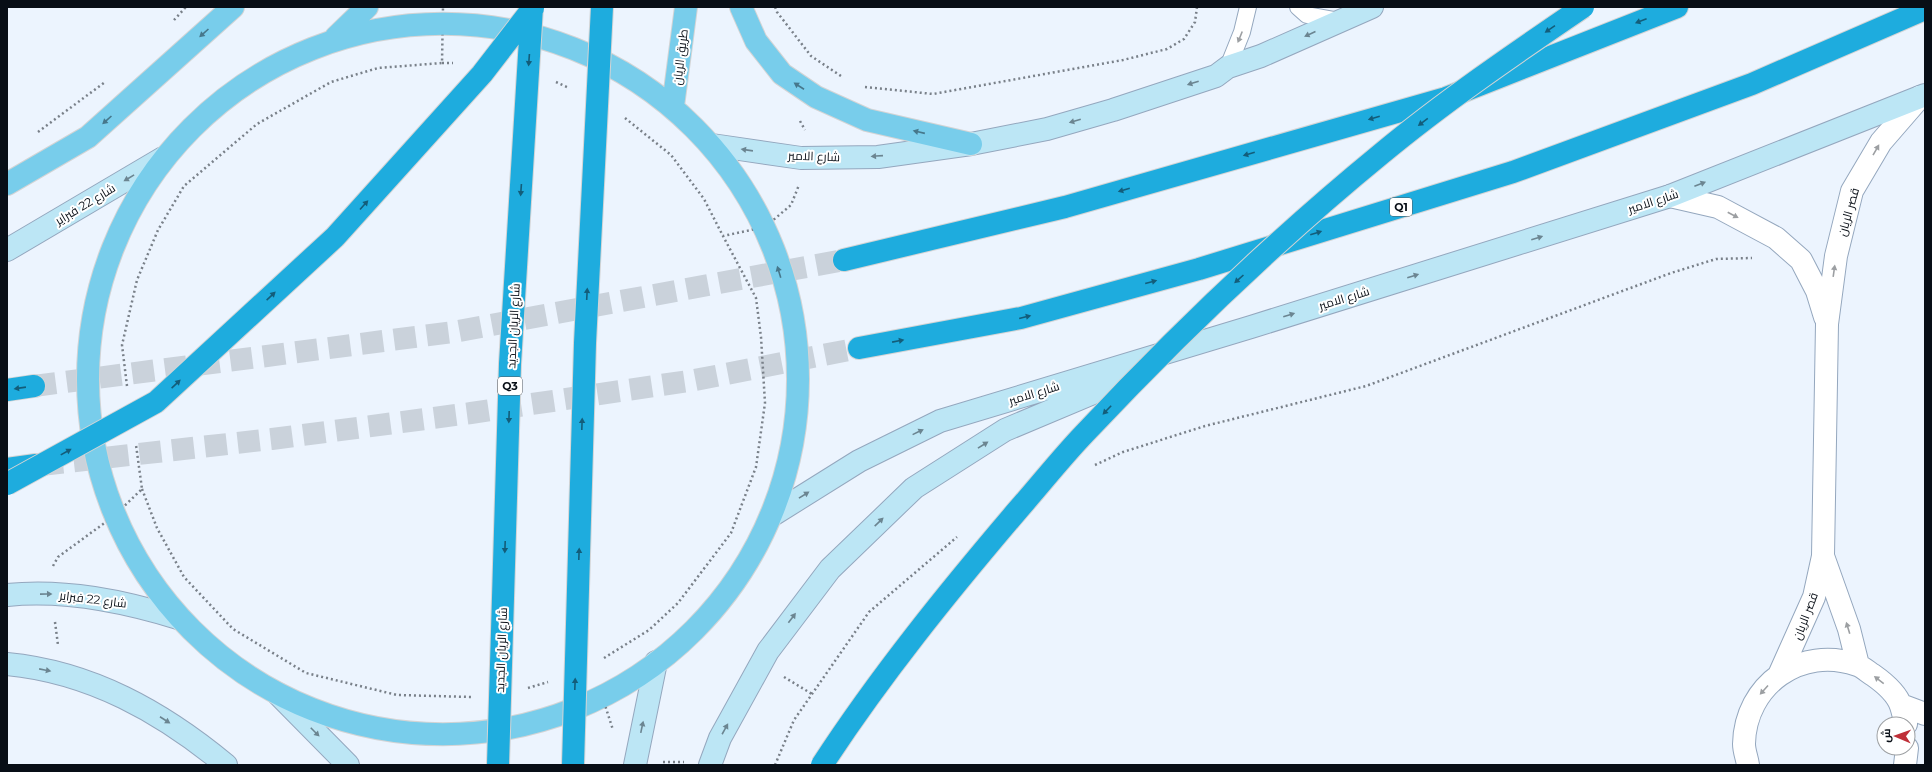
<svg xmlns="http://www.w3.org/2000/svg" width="1932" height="772" viewBox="0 0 1932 772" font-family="Montserrat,Cairo,sans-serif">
	<rect width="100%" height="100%" fill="#ecf4fe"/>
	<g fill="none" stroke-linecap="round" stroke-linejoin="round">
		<!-- highway-tunnel -->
		<path stroke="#cad2db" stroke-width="22" stroke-dasharray="22 11" stroke-linecap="butt" d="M 34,386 L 453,332 L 844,260
			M 41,465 L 272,439 L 471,413 L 695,380 L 859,348"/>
		<defs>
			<path id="lane" d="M 1298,7 L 1307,15 L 1340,21
				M 1228,67 L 1242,32 L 1248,7"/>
			<path id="street" d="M 1670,196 L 1718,207 L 1776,238 L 1801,260 L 1817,291 L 1825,317
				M 1823,556 L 1849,629 L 1858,665
				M 1780,673 L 1814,597 L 1823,556 L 1827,324 L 1836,256 L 1852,191 L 1881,142 L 1920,97
				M 1901,705 L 1925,714
				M 1748,765 C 1747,758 1744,751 1744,744 C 1745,685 1801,645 1857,665 C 1863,667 1868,672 1873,675 C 1883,682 1897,694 1901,706 C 1903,712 1904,718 1906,724
				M 1905,765 L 1907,748"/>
			<path id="secondary" d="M 712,145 L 801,158 L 878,157 L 971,144 L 1047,129 L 1113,110 L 1216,76 L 1228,67 L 1261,56 L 1372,7
				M 7,250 L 163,158
				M 771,516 L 859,461 L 940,421 L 1251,327 L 1670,196 L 1925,95
				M 7,595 C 65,589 123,601 178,618
				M 7,664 C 91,672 162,712 226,765
				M 278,694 L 348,765
				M 635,765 L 656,662
				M 710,765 L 720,738 L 768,651 L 830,569 L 914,488 L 1005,430 L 1143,372"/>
			<path id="primary" d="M 741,7 L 756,41 L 782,74 L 816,97 L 867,120 L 971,144
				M88 379a355 355 0 1 1 710 0a355 355 0 1 1-710 0Z
				M 336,37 L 367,7
				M 673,106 L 686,7
				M 7,184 L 88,137 L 233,7"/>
			<path id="highway" d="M 844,260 L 1065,207 L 1446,98 L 1677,7
				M 859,348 L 1021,318 L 1199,269 L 1513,172 L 1752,84 L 1925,9
				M 7,390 L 34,386
				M 7,469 L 36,465"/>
		</defs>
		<!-- lane casing -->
		<use href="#lane" stroke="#94a7be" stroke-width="18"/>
		<!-- street casing -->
		<use href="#street" stroke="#94a7be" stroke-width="24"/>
		<!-- secondary casing -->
		<use href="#secondary" stroke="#94a7be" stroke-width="24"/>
		<!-- primary casing -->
		<use href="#primary" stroke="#d3d4d5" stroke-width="24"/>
		<!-- highway casing -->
		<use href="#highway" stroke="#d3d4d5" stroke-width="24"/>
		<!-- path -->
		<path stroke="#798089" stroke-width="2.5" stroke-dasharray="2 3" stroke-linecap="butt" d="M 775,7 L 777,12 L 811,56 L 841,76
			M 174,20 L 186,7
			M 442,63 L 453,63
			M 556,82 L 569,88
			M 865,87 L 933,94 L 1123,60 L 1167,49 L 1184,39 L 1195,22 L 1197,7
			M 625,118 L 671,155 L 704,199 L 723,236 L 765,227 L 791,205 L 799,185
			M 800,121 L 805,130
			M 38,132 L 105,82
			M 127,386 L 122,345 L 137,280 L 158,230 L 184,186 L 257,124 L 331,82 L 378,68 L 442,63 L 443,7
			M 1095,465 L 1123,452 L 1205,426 L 1366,386 L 1671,273 L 1716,259 L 1752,258
			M 142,489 L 157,528 L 184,577 L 233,629 L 306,673 L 397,695 L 472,697
			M 53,566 L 58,557 L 114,516 L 142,489 L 136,445
			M 55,622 L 58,645
			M 604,658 L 649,630 L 678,603 L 731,533 L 756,467 L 765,403 L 761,337 L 756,298 L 723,236
			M 784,677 L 812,694
			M 528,688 L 548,682
			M 604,702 L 613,730
			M 663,762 L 684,762
			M 775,765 L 794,720 L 869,612 L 957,537"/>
		<!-- lane -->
		<use href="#lane" stroke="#fff" stroke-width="16"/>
		<!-- street -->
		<use href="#street" stroke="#fff" stroke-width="22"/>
		<!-- secondary -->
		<use href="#secondary" stroke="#bce6f5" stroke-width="22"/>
		<!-- primary -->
		<use href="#primary" stroke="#78cdeb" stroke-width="22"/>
		<!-- highway -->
		<use href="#highway" stroke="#1eacde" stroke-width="22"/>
		<defs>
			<path id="highway-bridge" d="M 7,484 L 156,402 L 335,237 L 482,74 L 533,8
				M 498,765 L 510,364 L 532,7
				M 573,765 L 585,343 L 602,7
				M 822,765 C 880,676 948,592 1017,511 C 1040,485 1061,458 1085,433 C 1178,334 1276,240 1381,154 C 1445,101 1514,54 1583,7"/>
		</defs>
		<!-- highway-bridge casing -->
		<use href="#highway-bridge" stroke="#d3d4d5" stroke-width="24" stroke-linecap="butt"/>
		<!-- highway-bridge -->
		<use href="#highway-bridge" stroke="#1eacde" stroke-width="22"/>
	</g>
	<!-- one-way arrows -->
	<defs><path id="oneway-solid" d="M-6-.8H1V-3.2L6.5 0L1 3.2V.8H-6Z"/></defs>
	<g fill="#135d7a">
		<use href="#oneway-solid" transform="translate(1641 21) rotate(159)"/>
		<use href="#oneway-solid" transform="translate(1550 29) rotate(146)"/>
		<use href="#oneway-solid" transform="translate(529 60) rotate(94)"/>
		<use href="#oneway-solid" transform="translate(1374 118) rotate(164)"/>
		<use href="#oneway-solid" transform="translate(1423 122) rotate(143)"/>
		<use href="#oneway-solid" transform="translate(1249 154) rotate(164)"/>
		<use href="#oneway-solid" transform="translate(521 190) rotate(94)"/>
		<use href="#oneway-solid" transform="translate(1124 190) rotate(164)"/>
		<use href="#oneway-solid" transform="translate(364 205) rotate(-48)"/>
		<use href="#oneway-solid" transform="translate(1316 233) rotate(-17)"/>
		<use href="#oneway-solid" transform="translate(1239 279) rotate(138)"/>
		<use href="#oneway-solid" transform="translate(1151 282) rotate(-15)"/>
		<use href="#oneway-solid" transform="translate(587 294) rotate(-87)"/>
		<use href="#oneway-solid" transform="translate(271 296) rotate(-43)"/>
		<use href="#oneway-solid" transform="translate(1025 317) rotate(-14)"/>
		<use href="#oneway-solid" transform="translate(898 341) rotate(-11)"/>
		<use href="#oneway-solid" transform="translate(176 384) rotate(-43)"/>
		<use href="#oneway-solid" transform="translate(20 388) rotate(172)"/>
		<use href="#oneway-solid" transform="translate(1107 410) rotate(134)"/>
		<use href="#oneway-solid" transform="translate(509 417) rotate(92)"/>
		<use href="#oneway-solid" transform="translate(582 424) rotate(-88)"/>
		<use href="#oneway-solid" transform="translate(66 452) rotate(-29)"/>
		<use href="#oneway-solid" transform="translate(505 547) rotate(92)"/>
		<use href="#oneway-solid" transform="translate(579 554) rotate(-88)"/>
		<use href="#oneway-solid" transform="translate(575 684) rotate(-88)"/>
	</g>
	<g fill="#46778b">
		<use href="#oneway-solid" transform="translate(204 33) rotate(138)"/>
		<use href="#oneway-solid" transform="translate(799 86) rotate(-147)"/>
		<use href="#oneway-solid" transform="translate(107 120) rotate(138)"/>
		<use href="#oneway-solid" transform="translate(919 132) rotate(-167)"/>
		<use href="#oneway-solid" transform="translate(779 272) rotate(-107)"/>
	</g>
	<g fill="#6b8591">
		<use href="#oneway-solid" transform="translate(1310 34) rotate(156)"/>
		<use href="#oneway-solid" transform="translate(1193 83) rotate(162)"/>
		<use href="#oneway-solid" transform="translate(1075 121) rotate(164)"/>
		<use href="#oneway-solid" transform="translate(747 150) rotate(-172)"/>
		<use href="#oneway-solid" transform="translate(877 156) rotate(176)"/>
		<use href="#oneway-solid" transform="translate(129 178) rotate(149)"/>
		<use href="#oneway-solid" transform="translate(1700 184) rotate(-21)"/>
		<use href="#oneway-solid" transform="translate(1537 238) rotate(-17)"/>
		<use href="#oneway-solid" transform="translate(1413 276) rotate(-17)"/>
		<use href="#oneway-solid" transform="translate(1289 315) rotate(-17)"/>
		<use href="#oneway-solid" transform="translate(918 432) rotate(-26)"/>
		<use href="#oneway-solid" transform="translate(983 445) rotate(-32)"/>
		<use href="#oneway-solid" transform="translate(804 495) rotate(-32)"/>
		<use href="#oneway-solid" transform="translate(879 522) rotate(-44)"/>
		<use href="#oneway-solid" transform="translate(46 594) rotate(-1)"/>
		<use href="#oneway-solid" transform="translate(792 618) rotate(-53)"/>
		<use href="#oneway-solid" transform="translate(45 670) rotate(11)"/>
		<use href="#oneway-solid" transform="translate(165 720) rotate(33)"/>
		<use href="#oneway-solid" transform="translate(642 727) rotate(-78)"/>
		<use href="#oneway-solid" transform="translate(725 729) rotate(-61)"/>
		<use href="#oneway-solid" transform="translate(315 732) rotate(45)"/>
	</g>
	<g fill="#9c9fa2">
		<use href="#oneway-solid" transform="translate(1240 37) rotate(112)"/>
		<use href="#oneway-solid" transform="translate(1876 150) rotate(-60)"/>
		<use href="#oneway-solid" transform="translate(1733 215) rotate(28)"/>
		<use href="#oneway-solid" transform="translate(1834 271) rotate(-82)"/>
		<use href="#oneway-solid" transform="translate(1848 628) rotate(-107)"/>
		<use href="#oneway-solid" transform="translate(1879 680) rotate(-142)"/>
		<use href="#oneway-solid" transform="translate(1764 690) rotate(132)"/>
	</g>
	<g text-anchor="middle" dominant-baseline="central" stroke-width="4" stroke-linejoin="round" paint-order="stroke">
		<!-- shield labels -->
		<g fill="#fff" stroke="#52565c" stroke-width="1">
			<rect x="1390" y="198" width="22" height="18" rx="3"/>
			<rect x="498" y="377" width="24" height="18" rx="3"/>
		</g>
		<g font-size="11" font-weight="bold" fill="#080e16">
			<text x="1401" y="207">Q1</text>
			<text x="510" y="386">Q3</text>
		</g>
		<!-- street labels -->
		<g font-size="12" fill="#080e16" stroke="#fff">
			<text transform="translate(680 57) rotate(-83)">طريق الريان</text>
			<text transform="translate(814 156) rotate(2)">شارع الامير</text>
			<text transform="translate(1653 201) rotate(-18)">شارع الامير</text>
			<text transform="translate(85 204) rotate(-31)">شارع 22 فبراير</text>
			<text transform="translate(1848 212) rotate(-74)">قصر الريان</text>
			<text transform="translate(1344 298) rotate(-17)">شارع الامير</text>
			<text transform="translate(513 326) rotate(-87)">شارع الريان الجديد</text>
			<text transform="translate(1034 393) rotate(-17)">شارع الامير</text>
			<text transform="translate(93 599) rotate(7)">شارع 22 فبراير</text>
			<text transform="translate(1805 616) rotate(-69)">قصر الريان</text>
			<text transform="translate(501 650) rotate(-88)">شارع الريان الجديد</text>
		</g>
	</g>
	<!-- border -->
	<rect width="1932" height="772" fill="none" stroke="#080e16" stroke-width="16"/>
	<!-- north arrow -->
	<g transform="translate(1896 736) rotate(272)"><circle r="19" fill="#ffffff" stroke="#9c9fa2"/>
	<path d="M0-3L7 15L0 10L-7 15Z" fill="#bf2f38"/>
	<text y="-6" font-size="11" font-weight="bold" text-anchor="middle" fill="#080e16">ش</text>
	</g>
</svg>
